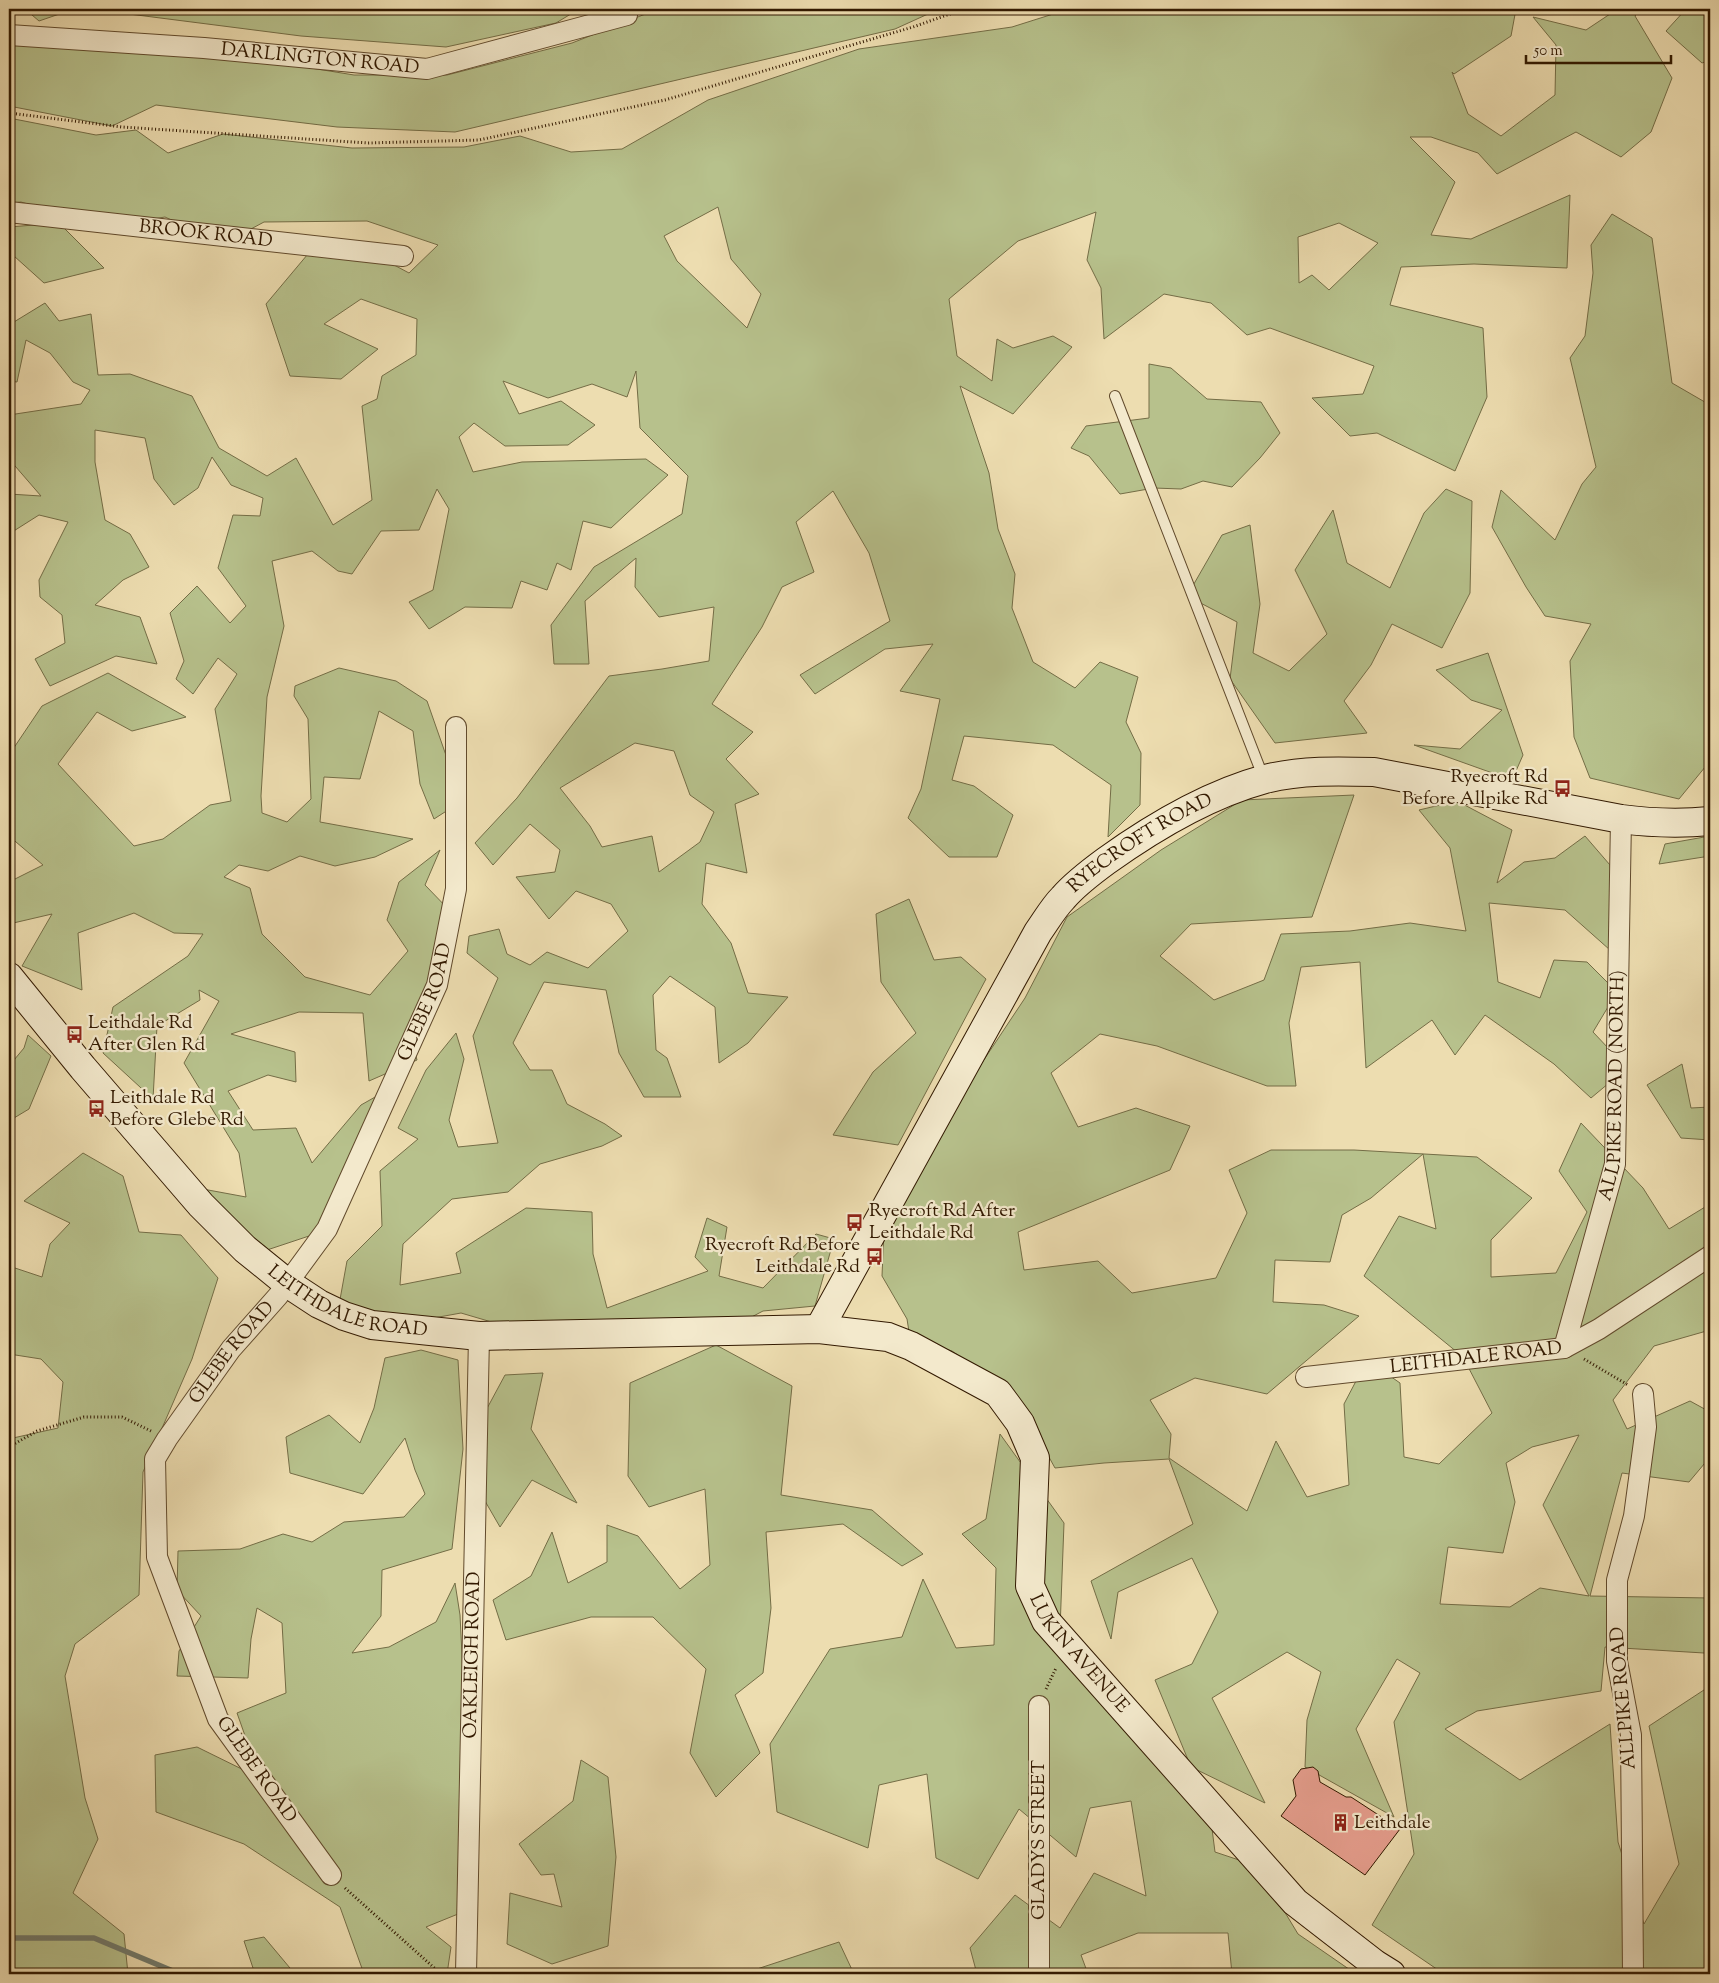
<svg xmlns="http://www.w3.org/2000/svg" width="1719" height="1983" viewBox="0 0 1719 1983" font-family="'Sorts Mill Goudy',serif">
	<rect width="100%" height="100%" fill="#edddb0"/>
	<filter id="stains"><feTurbulence type="fractalNoise" baseFrequency=".004" numOctaves="4"/><feColorMatrix values="0 0 0 0 .2 0 0 0 0 .09 0 0 0 0 .02 0 0 0 .5 -.17"/></filter>
	<radialGradient id="worn" r=".72"><stop offset=".6" stop-color="#630" stop-opacity="0"/><stop offset="1" stop-color="#630" stop-opacity=".3"/></radialGradient>
	<!-- green -->
	<path fill="#b7c18c" stroke="#746d46" fill-rule="evenodd" d="M 25,9 L 74,9 L 39,21 Z
		M 90,9 L 579,9 L 556,23 L 446,47 L 301,36 Z
		M 658,9 L 939,9 L 895,29 L 455,132 L 337,127 L 156,105 L 112,126 L 9,106 L 9,39 L 194,49 L 354,75 L 447,75 L 572,43 Z
		M 1069,9 L 1516,9 L 1511,36 L 1454,74 L 1452,72 L 1468,114 L 1501,136 L 1555,95 L 1556,45 L 1533,17 L 1586,30 L 1613,12 L 1612,9 L 1640,9 L 1635,16 L 1672,78 L 1651,132 L 1621,157 L 1576,132 L 1497,174 L 1478,153 L 1431,137 L 1410,137 L 1455,182 L 1431,235 L 1471,239 L 1570,195 L 1567,268 L 1474,264 L 1401,267 L 1390,305 L 1483,328 L 1487,397 L 1455,471 L 1377,433 L 1350,436 L 1312,398 L 1363,394 L 1374,366 L 1270,328 L 1247,335 L 1211,303 L 1164,294 L 1104,339 L 1101,288 L 1087,260 L 1096,212 L 1018,241 L 949,299 L 957,356 L 992,381 L 997,339 L 1013,348 L 1053,336 L 1072,347 L 1013,414 L 960,386 L 989,473 L 998,529 L 1015,574 L 1012,608 L 1033,662 L 1075,688 L 1100,662 L 1138,677 L 1126,722 L 1141,753 L 1140,805 L 1108,837 L 1111,785 L 1053,745 L 964,736 L 952,780 L 974,786 L 1013,815 L 997,857 L 949,857 L 908,818 L 921,789 L 940,699 L 900,691 L 933,644 L 885,649 L 815,694 L 800,675 L 890,621 L 869,553 L 833,491 L 796,522 L 814,572 L 782,587 L 762,627 L 712,704 L 753,732 L 726,759 L 759,794 L 735,804 L 747,873 L 706,863 L 702,904 L 731,943 L 748,993 L 788,997 L 748,1043 L 719,1063 L 715,1007 L 670,976 L 653,995 L 656,1050 L 667,1058 L 681,1097 L 644,1097 L 619,1053 L 606,990 L 544,982 L 513,1043 L 530,1070 L 552,1070 L 567,1104 L 605,1124 L 622,1136 L 602,1146 L 540,1164 L 508,1192 L 452,1199 L 403,1244 L 400,1285 L 461,1273 L 456,1253 L 526,1208 L 592,1212 L 593,1254 L 607,1308 L 708,1271 L 695,1257 L 707,1218 L 727,1227 L 719,1276 L 763,1288 L 816,1234 L 834,1239 L 815,1306 L 763,1311 L 742,1322 L 512,1328 L 461,1313 L 406,1323 L 339,1305 L 347,1261 L 382,1226 L 380,1171 L 418,1139 L 398,1128 L 426,1070 L 456,1033 L 464,1059 L 449,1120 L 458,1147 L 498,1143 L 473,1036 L 498,978 L 467,953 L 469,936 L 499,929 L 507,954 L 530,965 L 547,952 L 588,968 L 628,931 L 611,904 L 576,891 L 549,919 L 516,877 L 555,872 L 560,850 L 530,824 L 493,865 L 475,843 L 517,798 L 609,676 L 662,669 L 709,661 L 714,607 L 659,617 L 635,587 L 636,558 L 585,601 L 589,664 L 554,664 L 551,625 L 594,567 L 682,514 L 688,476 L 640,428 L 636,371 L 627,397 L 592,384 L 548,398 L 503,381 L 519,414 L 561,401 L 595,425 L 568,445 L 505,446 L 474,423 L 459,437 L 473,472 L 522,462 L 646,459 L 668,475 L 611,528 L 583,521 L 571,570 L 557,563 L 547,590 L 521,581 L 512,608 L 465,607 L 429,629 L 409,602 L 433,590 L 449,509 L 437,489 L 419,530 L 381,531 L 352,574 L 338,571 L 312,551 L 272,561 L 284,626 L 267,697 L 261,796 L 262,813 L 287,822 L 311,799 L 308,719 L 294,696 L 295,686 L 339,668 L 396,681 L 427,701 L 462,801 L 434,819 L 420,784 L 413,731 L 379,711 L 360,779 L 324,777 L 320,822 L 413,839 L 375,857 L 335,866 L 300,856 L 268,871 L 239,865 L 224,877 L 250,888 L 262,934 L 305,977 L 370,995 L 408,951 L 387,920 L 399,882 L 440,850 L 425,885 L 452,913 L 440,983 L 409,1029 L 417,1060 L 369,1081 L 363,1013 L 299,1012 L 231,1034 L 295,1052 L 296,1082 L 268,1075 L 228,1091 L 253,1130 L 296,1128 L 312,1163 L 361,1105 L 391,1088 L 321,1232 L 264,1251 L 192,1187 L 246,1197 L 239,1153 L 184,1063 L 219,1001 L 199,990 L 200,1000 L 157,1026 L 153,1099 L 103,1053 L 113,1007 L 188,956 L 203,934 L 174,933 L 134,913 L 78,933 L 82,990 L 22,966 L 52,914 L 9,924 L 9,882 L 43,865 L 9,836 L 9,755 L 42,706 L 108,673 L 186,717 L 132,731 L 97,712 L 58,764 L 134,846 L 163,839 L 210,805 L 231,801 L 215,709 L 237,674 L 218,658 L 193,694 L 176,679 L 184,661 L 170,613 L 197,586 L 230,623 L 246,606 L 218,568 L 233,515 L 260,516 L 263,498 L 231,485 L 212,457 L 198,488 L 174,505 L 154,479 L 145,438 L 95,430 L 95,462 L 105,520 L 130,534 L 149,567 L 123,580 L 95,605 L 140,617 L 157,664 L 116,656 L 50,686 L 35,659 L 65,643 L 62,615 L 40,597 L 39,580 L 68,522 L 39,515 L 9,534 L 9,494 L 41,496 L 9,459 L 9,415 L 81,404 L 90,390 L 73,382 L 50,353 L 26,340 L 17,382 L 9,381 L 9,325 L 45,303 L 59,321 L 91,314 L 98,375 L 130,374 L 192,396 L 219,448 L 267,476 L 296,458 L 333,525 L 372,500 L 362,406 L 377,399 L 382,376 L 416,355 L 417,319 L 361,299 L 324,324 L 378,349 L 341,379 L 290,376 L 266,304 L 318,242 L 355,244 L 409,273 L 438,245 L 367,221 L 264,222 L 223,244 L 165,217 L 106,227 L 21,202 L 9,203 L 9,118 L 96,135 L 136,130 L 168,153 L 223,134 L 352,148 L 464,147 L 520,136 L 571,152 L 622,149 L 708,100 L 859,49 L 1012,27 ZM 718,207 L 731,259 L 761,294 L 747,328 L 677,261 L 664,236 ZM 1339,223 L 1378,243 L 1329,290 L 1312,275 L 1299,283 L 1298,237 ZM 635,743 L 674,751 L 690,795 L 714,812 L 700,842 L 659,872 L 652,836 L 602,847 L 590,826 L 560,788 Z
		M 1686,9 L 1710,9 L 1710,60 L 1702,63 L 1666,31 Z
		M 1612,214 L 1652,238 L 1672,383 L 1710,405 L 1710,761 L 1679,799 L 1590,778 L 1574,737 L 1570,661 L 1591,624 L 1545,616 L 1526,587 L 1492,527 L 1501,490 L 1555,540 L 1582,484 L 1596,467 L 1570,358 L 1585,336 L 1593,273 L 1591,245 Z
		M 59,223 L 104,268 L 44,283 L 14,256 L 9,259 L 9,227 Z
		M 1149,364 L 1171,368 L 1207,399 L 1261,402 L 1280,433 L 1260,458 L 1232,487 L 1203,481 L 1181,489 L 1154,488 L 1120,494 L 1089,456 L 1071,448 L 1086,426 L 1149,418 Z
		M 1446,489 L 1472,501 L 1470,593 L 1442,648 L 1392,624 L 1371,665 L 1344,701 L 1367,733 L 1275,743 L 1230,679 L 1237,622 L 1187,596 L 1222,535 L 1250,525 L 1260,604 L 1253,653 L 1289,671 L 1327,634 L 1295,570 L 1333,510 L 1347,563 L 1390,588 L 1424,513 Z
		M 1488,653 L 1523,755 L 1512,780 L 1414,745 L 1460,749 L 1502,710 L 1471,700 L 1436,670 Z
		M 1354,795 L 1312,917 L 1191,924 L 1160,956 L 1214,1000 L 1264,980 L 1281,934 L 1350,931 L 1410,923 L 1466,931 L 1450,848 L 1419,810 L 1457,801 L 1512,830 L 1497,883 L 1524,862 L 1555,858 L 1585,836 L 1610,865 L 1619,958 L 1565,910 L 1489,903 L 1498,982 L 1540,998 L 1554,960 L 1587,962 L 1617,992 L 1593,1032 L 1627,1068 L 1591,1098 L 1554,1064 L 1485,1015 L 1455,1055 L 1432,1020 L 1366,1068 L 1360,962 L 1301,967 L 1289,1023 L 1296,1086 L 1267,1086 L 1157,1046 L 1100,1034 L 1051,1073 L 1078,1127 L 1136,1108 L 1190,1126 L 1170,1170 L 1018,1232 L 1024,1270 L 1098,1261 L 1132,1293 L 1216,1278 L 1247,1213 L 1229,1170 L 1271,1150 L 1354,1150 L 1477,1157 L 1532,1198 L 1491,1240 L 1491,1277 L 1556,1273 L 1587,1212 L 1559,1171 L 1581,1123 L 1643,1188 L 1669,1229 L 1710,1204 L 1710,1330 L 1654,1346 L 1613,1400 L 1627,1429 L 1690,1401 L 1710,1412 L 1710,1457 L 1689,1482 L 1622,1473 L 1590,1596 L 1710,1598 L 1710,1656 L 1704,1653 L 1605,1647 L 1601,1691 L 1477,1711 L 1445,1729 L 1520,1780 L 1610,1724 L 1618,1842 L 1644,1924 L 1679,1864 L 1649,1726 L 1710,1686 L 1710,1974 L 1444,1974 L 1372,1925 L 1414,1854 L 1394,1722 L 1420,1673 L 1397,1659 L 1356,1729 L 1394,1817 L 1305,1767 L 1307,1720 L 1321,1672 L 1287,1652 L 1212,1698 L 1265,1803 L 1191,1767 L 1155,1680 L 1192,1664 L 1218,1612 L 1192,1558 L 1118,1592 L 1111,1639 L 1091,1581 L 1193,1524 L 1169,1459 L 1104,1463 L 1055,1468 L 1014,1394 L 952,1351 L 910,1338 L 907,1319 L 882,1276 L 886,1186 L 916,1162 L 1025,998 L 1067,917 L 1161,850 L 1242,800 ZM 1423,1154 L 1436,1229 L 1399,1216 L 1364,1276 L 1463,1357 L 1492,1413 L 1439,1464 L 1404,1457 L 1400,1383 L 1367,1360 L 1344,1404 L 1349,1485 L 1307,1497 L 1276,1441 L 1247,1511 L 1169,1458 L 1171,1434 L 1150,1400 L 1195,1378 L 1267,1394 L 1359,1316 L 1324,1305 L 1273,1302 L 1275,1260 L 1330,1262 L 1342,1215 L 1371,1198 ZM 1579,1435 L 1543,1505 L 1589,1596 L 1540,1588 L 1510,1607 L 1440,1604 L 1448,1547 L 1503,1553 L 1515,1502 L 1506,1463 L 1532,1447 Z
		M 1710,836 L 1710,856 L 1659,864 L 1665,844 Z
		M 909,899 L 934,960 L 961,957 L 986,979 L 898,1145 L 833,1135 L 873,1072 L 916,1033 L 881,982 L 876,914 Z
		M 28,1035 L 51,1056 L 29,1109 L 9,1121 L 9,1066 L 24,1048 Z
		M 1682,1064 L 1691,1108 L 1710,1107 L 1710,1140 L 1681,1138 L 1647,1085 Z
		M 83,1153 L 123,1176 L 139,1232 L 181,1235 L 218,1278 L 192,1359 L 143,1472 L 139,1595 L 75,1644 L 65,1676 L 85,1798 L 98,1839 L 73,1893 L 124,1934 L 128,1974 L 9,1974 L 9,1437 L 13,1438 L 58,1428 L 63,1382 L 41,1359 L 9,1354 L 9,1266 L 42,1277 L 50,1244 L 70,1223 L 24,1201 Z
		M 716,1345 L 792,1386 L 781,1495 L 872,1510 L 923,1554 L 902,1566 L 843,1524 L 766,1532 L 771,1608 L 763,1673 L 735,1695 L 760,1753 L 716,1797 L 690,1753 L 706,1669 L 653,1617 L 591,1617 L 506,1640 L 493,1600 L 531,1576 L 552,1532 L 568,1583 L 607,1562 L 607,1525 L 638,1536 L 680,1589 L 710,1565 L 705,1489 L 649,1507 L 628,1476 L 630,1383 Z
		M 421,1350 L 458,1360 L 463,1449 L 452,1549 L 382,1570 L 381,1616 L 352,1653 L 389,1647 L 436,1622 L 455,1583 L 460,1615 L 468,1777 L 458,1914 L 426,1927 L 451,1947 L 447,1974 L 364,1974 L 340,1907 L 244,1844 L 156,1812 L 155,1755 L 197,1747 L 260,1778 L 237,1713 L 286,1693 L 282,1623 L 257,1608 L 251,1639 L 248,1678 L 177,1676 L 179,1651 L 201,1616 L 177,1590 L 178,1551 L 240,1549 L 283,1534 L 312,1542 L 344,1522 L 404,1517 L 425,1494 L 415,1470 L 405,1438 L 363,1494 L 290,1473 L 286,1437 L 329,1415 L 360,1443 L 374,1408 L 385,1358 Z
		M 543,1373 L 531,1429 L 577,1503 L 532,1480 L 500,1527 L 474,1482 L 484,1414 L 505,1375 Z
		M 1000,1434 L 1064,1523 L 1059,1656 L 1211,1821 L 1215,1852 L 1257,1866 L 1298,1934 L 1356,1974 L 1303,1974 L 1299,1971 L 1297,1974 L 1232,1974 L 1228,1933 L 1138,1933 L 1081,1955 L 1088,1974 L 977,1974 L 970,1948 L 1015,1895 L 1060,1928 L 1094,1873 L 1146,1896 L 1131,1801 L 1090,1808 L 1076,1857 L 1019,1809 L 978,1879 L 936,1858 L 927,1774 L 879,1785 L 868,1848 L 777,1812 L 770,1744 L 830,1649 L 902,1637 L 923,1579 L 956,1648 L 994,1645 L 996,1568 L 962,1534 L 986,1519 Z
		M 581,1760 L 608,1777 L 616,1857 L 608,1946 L 552,1964 L 507,1944 L 510,1893 L 562,1907 L 554,1874 L 541,1875 L 519,1844 L 573,1801 Z
		M 264,1937 L 295,1974 L 255,1974 L 244,1941 Z
		M 839,1942 L 854,1974 L 762,1974 L 757,1969 Z"/>
	<g fill="none" stroke-linecap="round" stroke-linejoin="round">
		<!-- stream -->
		<path stroke="#717a6c" stroke-width="5.5" d="M 9,1938 L 94,1938 L 180,1974"/>
	</g>
	<!-- building -->
	<path fill="#e79f8f" stroke="#321900" d="M 1313,1767 L 1318,1771 L 1320,1782 L 1346,1797 L 1351,1797 L 1400,1829 L 1365,1875 L 1281,1816 L 1296,1796 L 1293,1780 L 1301,1769 Z"/>
	<g fill="none" stroke-linecap="round" stroke-linejoin="round">
		<defs>
			<path id="lane" d="M 1115,396 L 1264,779"/>
			<g id="street">
				<path id="s1" d="M 9,35 L 204,48 L 427,69 L 627,15"/>
				<path id="s2" d="M 9,212 L 403,256"/>
				<path id="s3" d="M 1564,1348 L 1615,1164 L 1621,819"/>
				<path id="s4" d="M 1306,1377 L 1564,1348 L 1599,1329 L 1710,1256"/>
				<path d="M 1039,1706 L 1039,1974"/>
				<path id="s5" d="M 331,1875 L 218,1719 L 157,1557 L 155,1459 L 167,1439 L 231,1349 L 278,1296 L 327,1229 L 437,985 L 456,889 L 456,727"/>
				<path id="s6" d="M 466,1974 L 479,1336"/>
				<path d="M 1633,1974 L 1631,1735 L 1617,1661 L 1617,1580 L 1634,1516 L 1646,1427 L 1643,1394"/>
			</g>
			<g id="secondary">
				<path id="s7" d="M 9,977 L 83,1068 L 201,1205 L 245,1249 L 287,1283 L 319,1304 L 344,1316 L 372,1325 L 479,1336 L 819,1329 L 888,1337 L 911,1346 L 998,1393 L 1020,1423 L 1035,1458 L 1030,1586 L 1046,1621 L 1295,1902 L 1375,1964 L 1391,1974"/>
				<path id="s8" d="M 819,1329 L 1038,932 C 1046,921 1053,908 1063,898 C 1075,884 1091,872 1106,861 C 1152,828 1210,794 1265,779 C 1301,770 1338,771 1374,772 L 1621,819 C 1651,823 1680,824 1710,821"/>
			</g>
		</defs>
		<!-- lane casing -->
		<use href="#lane" stroke="#614a2c" stroke-width="12"/>
		<!-- street casing -->
		<use href="#street" stroke="#614a2c" stroke-width="22"/>
		<!-- secondary casing -->
		<use href="#secondary" stroke="#321900" stroke-width="30"/>
		<!-- path -->
		<path stroke="#321900" stroke-width="3" stroke-dasharray="1 2.5" stroke-linecap="butt" d="M 9,113 L 122,127 L 368,143 L 479,140 L 665,100 L 913,27 L 964,9
			M 1584,1359 L 1628,1385
			M 9,1447 L 37,1431 L 84,1417 L 122,1417 L 151,1431
			M 1046,1689 L 1056,1668
			M 345,1888 L 441,1974"/>
		<!-- lane -->
		<use href="#lane" stroke="#f3e9cc" stroke-width="10"/>
		<!-- street -->
		<use href="#street" stroke="#f3e9cc" stroke-width="20"/>
		<!-- secondary -->
		<use href="#secondary" stroke="#f3e9cc" stroke-width="28"/>
	</g>
	<!-- icons -->
	<defs>
		<symbol id="bus-bare" viewBox="-9 -9 18 18"><path d="M-5-6H5V4H4V6H2V4H-2V6H-4V4H-5ZM-3.5-4V0h7V-4ZM-3.5 1.2v1.5H-2V1.2ZM2 1.2v1.5H3.5V1.2Z" fill="#8f2418" stroke="#f3e9cc" stroke-width="2.5" paint-order="stroke"/></symbol>
		<symbol id="building-bare" viewBox="-9 -9 18 18"><path d="M-4-6H4V6H1V3H-1V6H-4ZM-2.5-4.3h1.7v1.8h-1.7ZM.8-4.3h1.7v1.8H.8ZM-2.5-1h1.7V.8h-1.7ZM.8-1h1.7V.8H.8Z" fill="#8f2418" stroke="#f3e9cc" stroke-width="2.5" paint-order="stroke"/></symbol>
	</defs>
	<g fill-rule="evenodd">
		<use href="#bus-bare" x="1550" y="776" width="25" height="25"/>
		<use href="#bus-bare" x="62" y="1022" width="25" height="25"/>
		<use href="#bus-bare" x="84" y="1096" width="25" height="25"/>
		<use href="#bus-bare" x="842" y="1210" width="25" height="25"/>
		<use href="#bus-bare" x="862" y="1244" width="25" height="25"/>
		<use href="#building-bare" x="1328" y="1810" width="25" height="25"/>
	</g>
	<g text-anchor="middle" dominant-baseline="central" stroke-width="4.5" stroke-linejoin="round" paint-order="stroke">
		<!-- street labels -->
		<g font-size="19" fill="#321900" stroke="#f3e9cc">
			<text stroke="none"><textPath href="#s1" startOffset="312">DARLINGTON ROAD</textPath></text>
			<text stroke="none"><textPath href="#s2" startOffset="198">BROOK ROAD</textPath></text>
			<text stroke="none"><textPath href="#s8" startOffset="591">RYECROFT ROAD</textPath></text>
			<text stroke="none"><textPath href="#s5" startOffset="999">GLEBE ROAD</textPath></text>
			<text stroke="none"><textPath href="#s3" startOffset="269">ALLPIKE ROAD (NORTH)</textPath></text>
			<text stroke="none"><textPath href="#s7" startOffset="479">LEITHDALE ROAD</textPath></text>
			<text stroke="none"><textPath href="#s5" startOffset="595">GLEBE ROAD</textPath></text>
			<text stroke="none"><textPath href="#s4" startOffset="171">LEITHDALE ROAD</textPath></text>
			<text stroke="none"><textPath href="#s7" startOffset="1438">LUKIN AVENUE</textPath></text>
			<text stroke="none"><textPath href="#s6" startOffset="319">OAKLEIGH ROAD</textPath></text>
			<text transform="translate(1624 1698) rotate(-95)">ALLPIKE ROAD</text>
			<text transform="translate(256 1770) rotate(55)">GLEBE ROAD</text>
			<text transform="translate(1039 1840) rotate(-90)">GLADYS STREET</text>
		</g>
		<!-- poi labels -->
		<g font-size="19" fill="#321900" stroke="#f3e9cc" text-anchor="start">
			<text x="1548" y="777" text-anchor="end">Ryecroft Rd<tspan x="1548" dy="22">Before Allpike Rd</tspan></text>
			<text x="88" y="1023">Leithdale Rd<tspan x="88" dy="22">After Glen Rd</tspan></text>
			<text x="110" y="1098">Leithdale Rd<tspan x="110" dy="22">Before Glebe Rd</tspan></text>
			<text x="869" y="1211">Ryecroft Rd After<tspan x="869" dy="22">Leithdale Rd</tspan></text>
			<text x="860" y="1245" text-anchor="end">Ryecroft Rd Before<tspan x="860" dy="22">Leithdale Rd</tspan></text>
			<text x="1354" y="1823">Leithdale</text>
		</g>
	</g>
	<!-- margin -->
	<rect width="1719" height="1983" fill="none" stroke="#edddb0" stroke-width="30"/>
	<rect x="10" y="10" width="1699" height="1963" fill="none" stroke="#321900" stroke-width="2.5"/>
	<rect x="15" y="15" width="1689" height="1953" fill="none" stroke="#321900"/>
	<!-- scale -->
	<path d="M1526 55v8h145v-8" fill="none" stroke="#321900" stroke-width="2.5"/>
	<text x="1534" y="55" font-size="15" fill="#321900" stroke="#f3e9cc" stroke-width="4" paint-order="stroke">50 m</text>
	<rect width="100%" height="100%" filter="url(#stains)"/>
	<rect width="100%" height="100%" fill="url(#worn)"/>
</svg>
